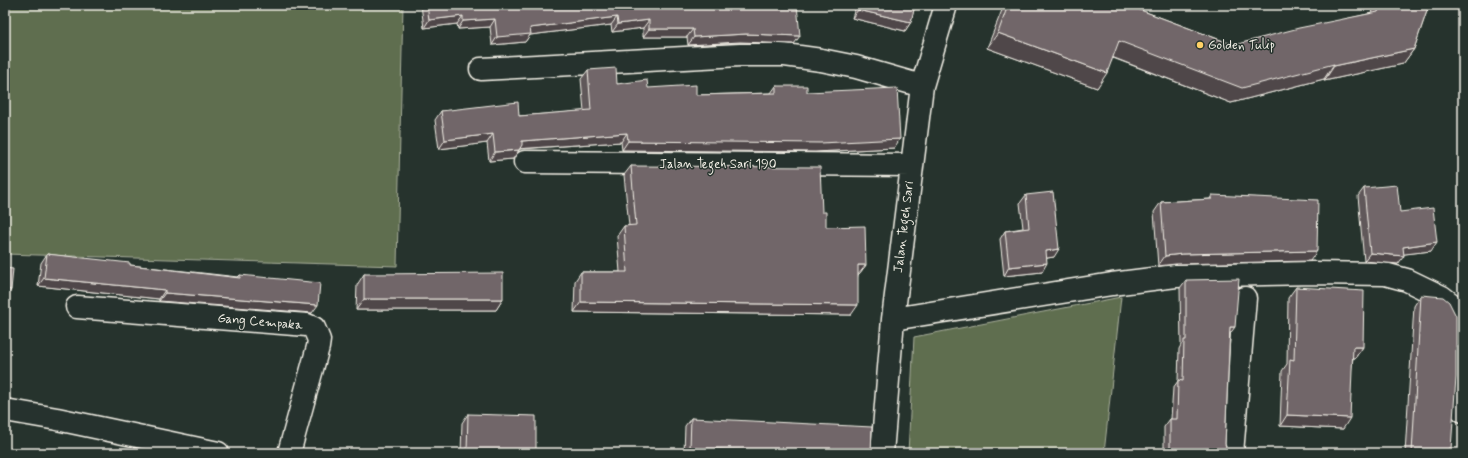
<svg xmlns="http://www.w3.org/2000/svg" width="1468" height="458" viewBox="0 0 1468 458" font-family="Mynerve,sans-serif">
	<rect width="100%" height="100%" fill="#26332d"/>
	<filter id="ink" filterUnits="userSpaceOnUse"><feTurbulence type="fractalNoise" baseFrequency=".025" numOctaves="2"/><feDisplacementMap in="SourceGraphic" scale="8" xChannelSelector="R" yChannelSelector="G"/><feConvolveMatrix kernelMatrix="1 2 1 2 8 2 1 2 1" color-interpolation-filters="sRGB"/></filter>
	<g filter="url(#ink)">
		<!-- green -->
		<path fill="#5f6e50" stroke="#aab09c" d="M 5,5 L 403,5 L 397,266 L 5,254 Z
			M 1121,297 L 1104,453 L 908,453 L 914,337 Z"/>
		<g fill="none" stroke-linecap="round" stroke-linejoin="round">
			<defs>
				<path id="street" d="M 481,69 L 740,55 L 785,55 L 821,60 L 856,67 L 922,86
					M 525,162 L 912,165
					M 77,307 L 307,325 L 314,328 L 319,340 L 318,347 L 289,453
					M 893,319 L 1112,284 L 1176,276 L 1313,273 L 1385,274 L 1407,280 L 1442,297 L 1451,304 L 1455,310 L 1461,323 L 1461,402 L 1463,411
					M 5,410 L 57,419 L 218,453
					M 882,453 L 893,319 L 922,86 L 946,5
					M 1232,453 L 1245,298"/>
			</defs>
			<!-- street casing -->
			<use href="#street" stroke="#f4f1e8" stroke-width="25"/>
			<!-- street -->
			<use href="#street" stroke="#26332d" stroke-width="22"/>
		</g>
		<!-- wall -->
		<path fill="#61585a" stroke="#f4f1e8" d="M 421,5 L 797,5 L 794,44 L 740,42 L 688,45 L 687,37 L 643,37 L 643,28 L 612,32 L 611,25 L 530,35 L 525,42 L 492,45 L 490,27 L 458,29 L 457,24 L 424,28 Z
			M 856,5 L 915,5 L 911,22 L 905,31 L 852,18 Z
			M 1004,5 L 1127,5 L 1234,45 L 1372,13 L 1375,5 L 1429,5 L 1414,49 L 1403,64 L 1324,81 L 1324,79 L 1231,103 L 1113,58 L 1097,88 L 987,48 Z
			M 588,70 L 617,84 L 696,95 L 771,93 L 776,86 L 807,92 L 894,148 L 815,152 L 622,150 L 621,142 L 520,149 L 513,159 L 489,161 L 487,143 L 439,149 L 435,120 L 441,111 L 519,116 L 584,111 L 581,79 Z
			M 1463,88 L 1463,99 L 1460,98 Z
			M 631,166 L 822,212 L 826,227 L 866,265 L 859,274 L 858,275 L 851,315 L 574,312 L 575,281 L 581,272 L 620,272 L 617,236 L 624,226 L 629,226 L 624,175 Z
			M 1364,188 L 1400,212 L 1431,251 L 1404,254 L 1398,264 L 1364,261 L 1358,196 Z
			M 1026,195 L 1054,257 L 1047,258 L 1042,272 L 1004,276 L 1000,239 L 1005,231 L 1023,228 L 1020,203 Z
			M 1212,195 L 1310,261 L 1176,264 L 1158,266 L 1154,212 L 1161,202 L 1210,199 Z
			M 47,254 L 130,265 L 238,277 L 240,275 L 312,313 L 159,301 L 159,299 L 38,286 L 41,263 Z
			M 364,274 L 503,299 L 496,310 L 356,310 L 357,285 Z
			M 1186,280 L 1230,334 L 1225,444 L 1228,453 L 1164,453 L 1164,427 L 1170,419 L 1171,419 L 1173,388 L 1178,381 L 1179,349 L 1181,345 L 1180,288 Z
			M 1296,287 L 1363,347 L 1355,358 L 1353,358 L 1343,429 L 1280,426 L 1282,371 L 1287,364 L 1288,298 Z
			M 1421,295 L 1448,453 L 1405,453 L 1414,306 Z
			M 468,414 L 536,453 L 461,453 L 462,423 Z
			M 691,418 L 871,453 L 684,453 L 685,426 Z"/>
		<!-- shaded-wall -->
		<path fill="#4f474a" stroke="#f4f1e8" d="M 921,5 L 934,5 L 932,9 Z
			M 858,10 L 911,22 L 905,31 L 852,18 Z
			M 463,16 L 457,24 L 424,28 L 429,20 Z
			M 617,17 L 611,25 L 530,35 L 525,42 L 492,45 L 497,37 L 530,28 Z
			M 495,19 L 490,27 L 458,29 L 463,21 Z
			M 649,20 L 643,28 L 612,32 L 618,24 Z
			M 649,29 L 693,29 L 687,37 L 643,37 Z
			M 998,33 L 1107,73 L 1097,88 L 987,48 Z
			M 746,34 L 800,36 L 794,44 L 740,42 L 688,45 L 694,37 Z
			M 1119,41 L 1334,64 L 1324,79 L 1231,103 L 1109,56 Z
			M 1414,49 L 1403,64 L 1324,81 L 1334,66 Z
			M 1463,94 L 1463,99 L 1460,98 Z
			M 627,133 L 621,142 L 516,149 L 522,141 Z
			M 493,134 L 487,143 L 439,149 L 445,140 Z
			M 900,139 L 894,148 L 815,152 L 622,150 L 628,141 Z
			M 519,150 L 513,159 L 489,161 L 495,152 Z
			M 1437,242 L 1431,251 L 1397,255 L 1403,247 Z
			M 1059,249 L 1054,257 L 1041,259 L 1046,251 Z
			M 1317,251 L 1310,261 L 1176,264 L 1158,266 L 1165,256 L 1182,254 Z
			M 1370,253 L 1404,256 L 1398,264 L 1364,261 Z
			M 1047,263 L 1042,272 L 1004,276 L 1009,267 Z
			M 858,265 L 866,265 L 859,274 L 851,275 Z
			M 44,278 L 165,290 L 159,299 L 38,286 Z
			M 5,289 L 11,290 L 5,298 Z
			M 165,293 L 318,305 L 312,313 L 159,301 Z
			M 364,299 L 503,299 L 496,310 L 356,310 Z
			M 581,302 L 858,305 L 851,315 L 574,312 Z
			M 1230,327 L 1235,327 L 1229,335 Z
			M 1353,347 L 1363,347 L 1355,358 L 1345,358 Z
			M 1287,415 L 1350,418 L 1343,429 L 1280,426 Z
			M 690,448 L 796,452 L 808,453 L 686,453 Z"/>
		<!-- building -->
		<path fill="#716669" stroke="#f4f1e8" d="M 427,5 L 797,5 L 800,36 L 746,34 L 694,37 L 693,29 L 649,29 L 649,20 L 618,24 L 617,17 L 530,28 L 531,34 L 497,37 L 495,19 L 463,21 L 463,16 L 429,20 Z
			M 859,5 L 915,5 L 911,22 L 858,10 Z
			M 1008,5 L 1127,5 L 1234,45 L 1299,28 L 1378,12 L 1380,5 L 1429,5 L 1414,49 L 1334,66 L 1334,64 L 1242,88 L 1119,41 L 1107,73 L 998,33 Z
			M 616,68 L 617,84 L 647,80 L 648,88 L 696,85 L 696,95 L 776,93 L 776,86 L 807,86 L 807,92 L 897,88 L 900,139 L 821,143 L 628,141 L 627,133 L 522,141 L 522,145 L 519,150 L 495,152 L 493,134 L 445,140 L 441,111 L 518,102 L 519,116 L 591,110 L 588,70 Z
			M 631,166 L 820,167 L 822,212 L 826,212 L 826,227 L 865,226 L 866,265 L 858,265 L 858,305 L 581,302 L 581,272 L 627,272 L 624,226 L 636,225 Z
			M 1397,185 L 1400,212 L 1433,208 L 1437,242 L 1403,247 L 1404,256 L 1370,253 L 1364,188 Z
			M 1053,192 L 1059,249 L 1046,251 L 1047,263 L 1009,267 L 1005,231 L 1029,228 L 1026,195 Z
			M 1212,195 L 1318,200 L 1317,251 L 1182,254 L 1165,256 L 1161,202 L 1212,199 Z
			M 47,254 L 130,263 L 130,265 L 240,278 L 240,275 L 320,283 L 318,305 L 165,293 L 165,290 L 44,278 Z
			M 5,268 L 13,269 L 11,290 L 5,289 Z
			M 503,273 L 503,299 L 364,299 L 364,274 Z
			M 1239,279 L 1235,327 L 1230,327 L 1225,444 L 1228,452 L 1170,453 L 1170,419 L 1177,419 L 1178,380 L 1183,381 L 1184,340 L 1186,340 L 1186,280 Z
			M 1296,287 L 1364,291 L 1363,347 L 1353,347 L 1350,418 L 1287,415 L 1290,359 L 1294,360 Z
			M 1421,295 L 1443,297 L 1449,302 L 1456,316 L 1456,377 L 1451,449 L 1449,448 L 1448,453 L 1412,453 Z
			M 468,414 L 536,416 L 536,453 L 467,452 Z
			M 691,418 L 872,427 L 871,453 L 808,453 L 690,448 Z"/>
	</g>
	<!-- markers -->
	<circle fill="#ffd166" stroke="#26332d" stroke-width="1.5" cx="1200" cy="45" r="4"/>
	<g text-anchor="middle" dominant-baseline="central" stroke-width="3" stroke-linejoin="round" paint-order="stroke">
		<!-- poi labels -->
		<g font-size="13" fill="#f4f1e8" stroke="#26332d" text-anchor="start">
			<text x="1208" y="45">Golden Tulip</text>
		</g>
		<!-- street labels -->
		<g font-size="13" fill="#f4f1e8" stroke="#26332d">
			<text x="718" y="164">Jalan Tegeh Sari 190</text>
			<text transform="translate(904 227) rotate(-83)">Jalan Tegeh Sari</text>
			<text transform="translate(260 322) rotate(5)">Gang Cempaka</text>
		</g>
	</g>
	<!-- margin -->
	<rect width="1468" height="458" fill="none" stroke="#26332d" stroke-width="20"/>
	<rect x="10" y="10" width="1448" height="438" fill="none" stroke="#f4f1e8" stroke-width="1.5" filter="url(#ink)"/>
</svg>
